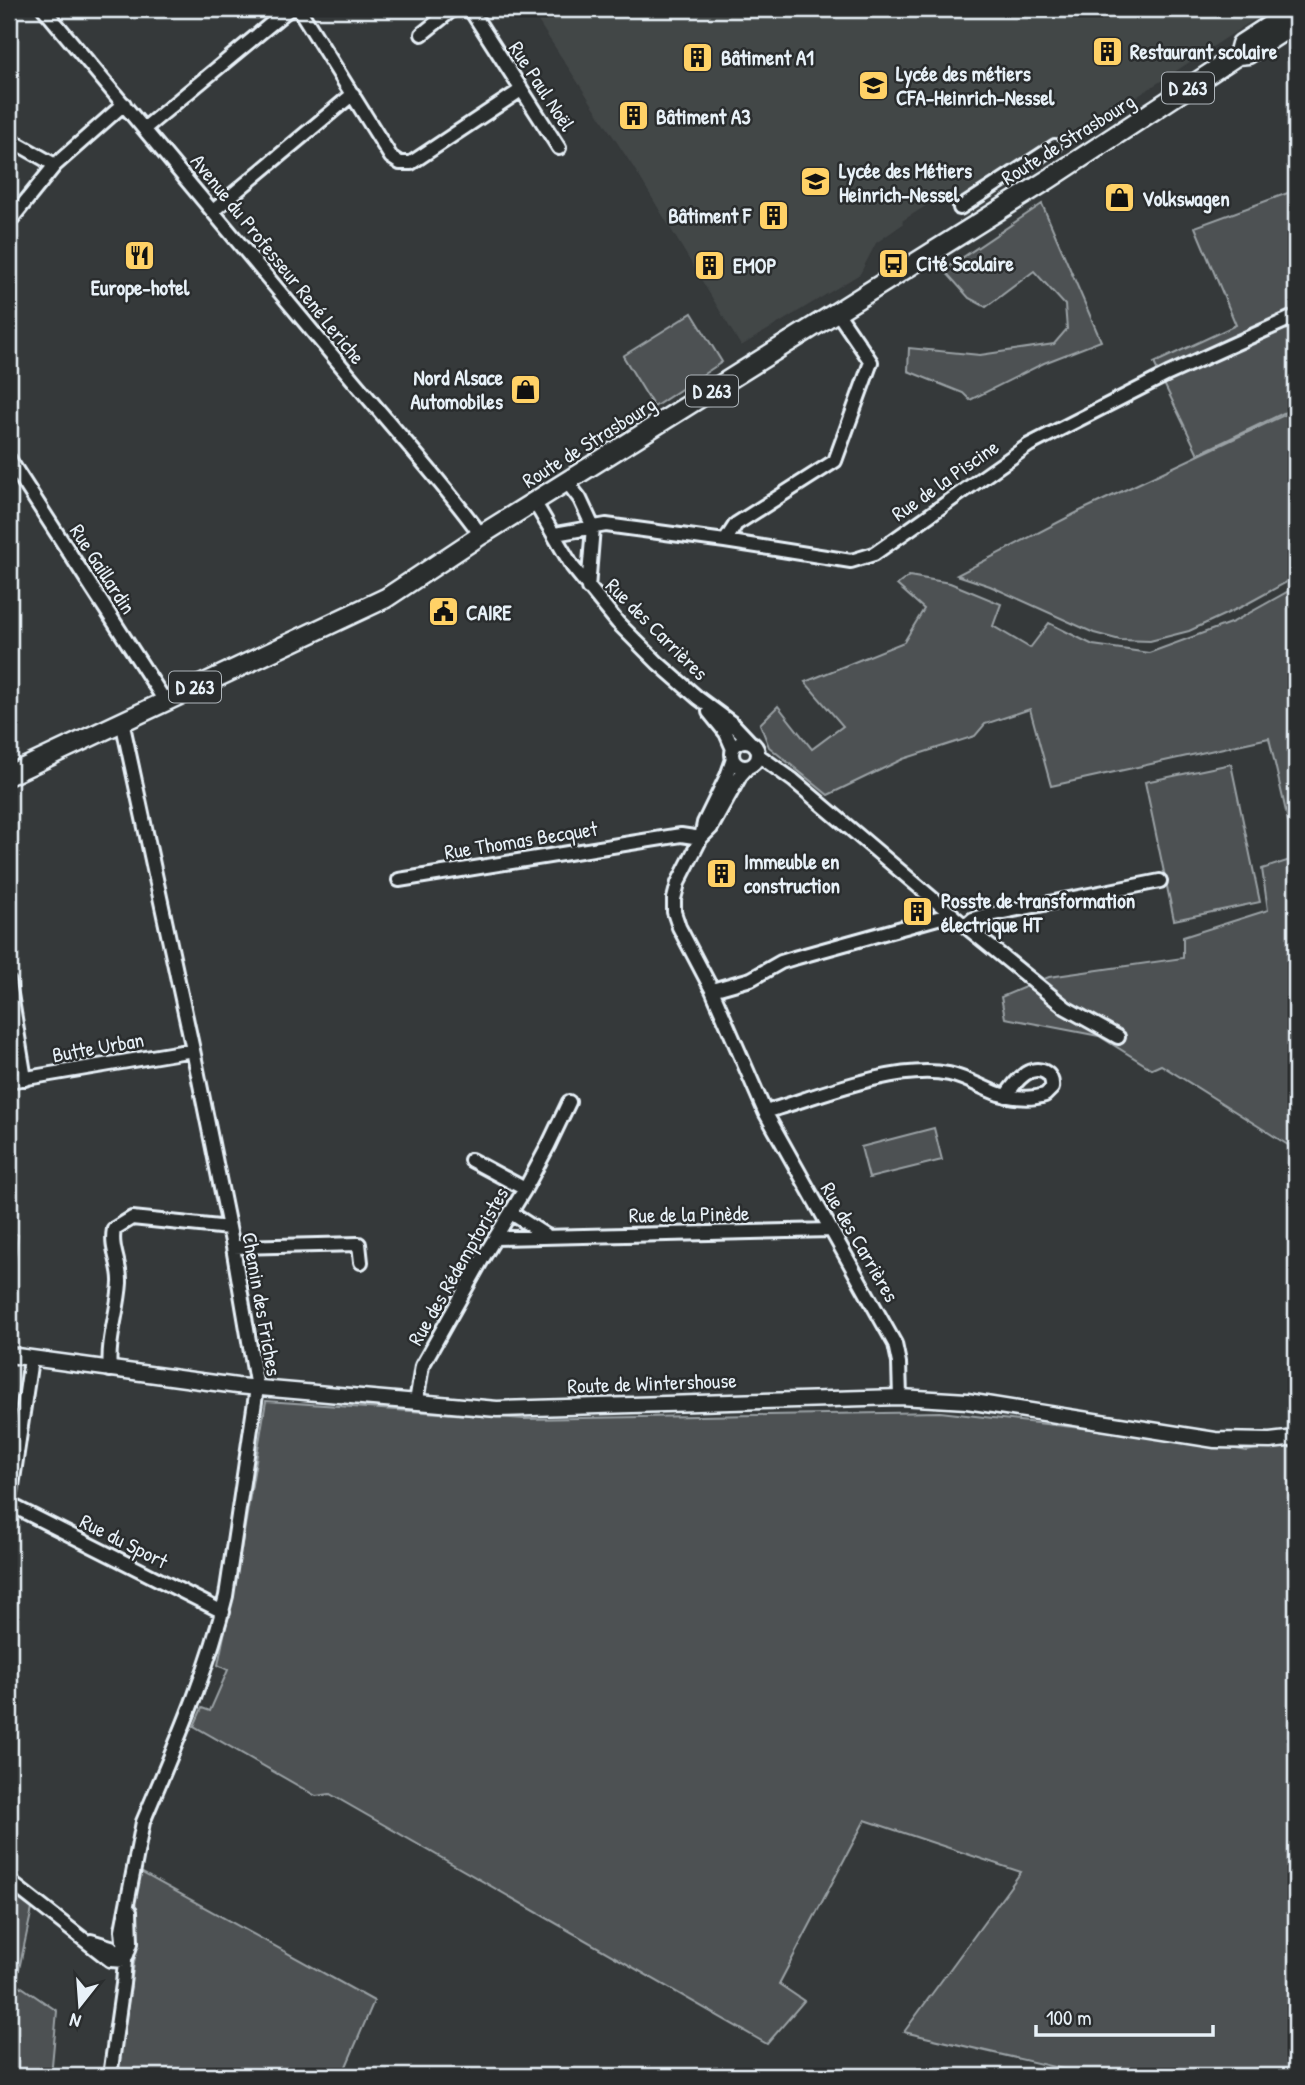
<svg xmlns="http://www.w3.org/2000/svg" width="1305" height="2085" viewBox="0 0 1305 2085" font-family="'Patrick Hand',sans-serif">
	<rect width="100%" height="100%" fill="#35393a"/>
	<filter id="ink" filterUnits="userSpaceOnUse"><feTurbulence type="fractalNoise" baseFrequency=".0143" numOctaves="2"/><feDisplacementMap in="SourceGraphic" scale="14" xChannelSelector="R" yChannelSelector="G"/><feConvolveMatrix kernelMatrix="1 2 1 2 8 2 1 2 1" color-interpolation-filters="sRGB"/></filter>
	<g filter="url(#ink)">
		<!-- built -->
		<path fill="#424647" d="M 530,9 L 1270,9 L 1073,139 L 1055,146 L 964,200 L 954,188 L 902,221 L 903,224 L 876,243 L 860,274 L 741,346 L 639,176 Z"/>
		<!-- green -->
		<path fill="#4d5152" stroke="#9aa1a5" stroke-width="2" d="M 1296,190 L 1296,407 L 1198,454 L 1154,363 L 1236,325 L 1195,227 Z
			M 1042,204 L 1101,341 L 1044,363 L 970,400 L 963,393 L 908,371 L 909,348 L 980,355 L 1054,344 L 1067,329 L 1065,305 L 1034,271 L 986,307 L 969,298 L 944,270 Z
			M 692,313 L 722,362 L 654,407 L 623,356 Z
			M 1295,410 L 1296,577 L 1243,606 L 1189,631 L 1150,641 L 1120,640 L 1094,633 L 990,586 L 957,575 L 1080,511 Z
			M 909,576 L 950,583 L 1001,604 L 993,626 L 1030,648 L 1049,623 L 1093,645 L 1149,653 L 1233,622 L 1296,587 L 1296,855 L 1269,738 L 1051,786 L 1030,709 L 985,724 L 975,736 L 903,759 L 828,795 L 769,747 L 760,724 L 778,706 L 812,749 L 843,726 L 805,682 L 904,642 L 924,609 L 897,585 Z
			M 1231,764 L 1260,902 L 1174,920 L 1145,782 Z
			M 1296,858 L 1296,1150 L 1161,1065 L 1152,1069 L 1099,1036 L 1005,1018 L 1001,997 L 1049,977 L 1183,958 L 1183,937 L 1268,910 L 1262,869 Z
			M 934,1128 L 942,1160 L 869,1178 L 861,1147 Z
			M 9,1230 L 18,1235 L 9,1303 Z
			M 266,1401 L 524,1419 L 940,1412 L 1179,1439 L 1247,1451 L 1296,1441 L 1296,2076 L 1088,2076 L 1089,2075 L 904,2032 L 1021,1872 L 865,1820 L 779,1984 L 804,2001 L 767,2044 L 330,1794 L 316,1796 L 194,1726 L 202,1708 L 210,1711 L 228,1670 L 218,1665 L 240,1556 Z
			M 139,1871 L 374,2001 L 342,2076 L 117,2076 L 136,1950 L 134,1901 Z
			M 10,1893 L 32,1909 L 16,1983 L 57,2011 L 51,2076 L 9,2076 Z"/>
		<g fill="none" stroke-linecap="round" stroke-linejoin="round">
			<defs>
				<path id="minor" d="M 44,9 C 144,128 243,248 343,368 C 389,424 439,477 481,535
					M 299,9 L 391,157 L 400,163 L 411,163 L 521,90
					M 470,9 L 559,148
					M 422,34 L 453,9
					M 145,128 L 289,9
					M 9,139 L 55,165
					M 960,208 L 1055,146
					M 213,211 L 353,94
					M 9,222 L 55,165 L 124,104
					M 9,459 L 165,701
					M 567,482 L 580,499 L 593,527 L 588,588
					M 535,503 L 572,566 L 618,623 L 658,663 L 698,698 L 733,724 L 750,742
					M 555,534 L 606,525 L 725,541 L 851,561 L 874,554 L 1029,445 L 1168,374 L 1296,316
					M 725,541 L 736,524 L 835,461 L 871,362 L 837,312
					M 709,712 L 726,733 L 733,749
					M732 754a13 13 0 1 1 26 0a13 13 0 1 1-26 0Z
					M 758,755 L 793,780 L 965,926 L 1066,1008 L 1118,1037
					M 733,759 L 727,776 L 704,823 L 701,838 L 678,883 L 674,899 L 674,912 L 679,927 L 712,990 L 765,1112 L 895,1344 L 899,1363 L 900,1397
					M 701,838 L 711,828 L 740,776 L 748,767
					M 399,880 L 681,835 L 701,838
					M 965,926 L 973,919 L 983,916 L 1160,881
					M 9,982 L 25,1079
					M 712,990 L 751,979 L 781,962 L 794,958 L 952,914
					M 9,1081 L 193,1050
					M 765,1112 C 816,1097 896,1063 949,1074 C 967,1078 982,1088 999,1094 C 1015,1098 1030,1100 1045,1095 L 1052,1088 C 1054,1072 1038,1065 1025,1074 C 1017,1080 1011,1088 1006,1096
					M 471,1160 L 525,1189
					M 511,1213 L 547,1236
					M 495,1238 L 831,1230
					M 233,1247 L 359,1244 L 361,1262
					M 110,1370 C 107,1340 118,1313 120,1283 C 121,1264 110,1249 114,1229 L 132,1218 L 229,1228
					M 416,1402 L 422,1366 L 484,1256 L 525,1189 L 548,1146 L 569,1102
					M 9,1499 L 11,1493 L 31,1359
					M 9,1504 L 223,1612
					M 9,1881 L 110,1960 L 125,1961
					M 91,1941 L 111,1947 L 125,1961
					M 127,1955 L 131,1943 L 130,1911
					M 110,2076 L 123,1984 L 125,1961 L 122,1930 L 143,1822 C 174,1748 207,1675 226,1596 L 257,1388 L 233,1247 L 193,1050 L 122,721"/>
				<path id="tertiary" d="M 9,1355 L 237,1386 L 497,1409 L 900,1397 L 967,1401 L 1215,1440 L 1270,1441 L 1296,1438"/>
				<path id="primary" d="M 1238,55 L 1241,44 L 1295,9
					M 9,775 L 386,598 L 481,535 L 1049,179 L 1238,55 L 1248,54 L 1296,23"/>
			</defs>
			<!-- minor casing -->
			<use href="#minor" stroke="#e8f1f8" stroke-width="18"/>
			<!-- tertiary casing -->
			<use href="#tertiary" stroke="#e8f1f8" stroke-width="19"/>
			<!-- primary casing -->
			<use href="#primary" stroke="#e8f1f8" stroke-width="23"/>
			<!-- minor -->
			<use href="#minor" stroke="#2a2d2e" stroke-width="12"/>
			<!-- tertiary -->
			<use href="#tertiary" stroke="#2a2d2e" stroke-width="14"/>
			<!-- primary -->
			<use href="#primary" stroke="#2a2d2e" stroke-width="18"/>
		</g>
	</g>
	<!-- icons -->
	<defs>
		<symbol id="building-square" viewBox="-11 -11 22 22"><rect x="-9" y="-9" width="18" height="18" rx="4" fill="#ffd166" stroke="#2a2d2e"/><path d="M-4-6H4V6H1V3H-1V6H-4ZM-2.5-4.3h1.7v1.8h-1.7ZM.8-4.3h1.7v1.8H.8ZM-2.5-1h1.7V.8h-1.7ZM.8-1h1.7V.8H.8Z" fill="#111"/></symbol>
		<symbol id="school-square" viewBox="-11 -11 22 22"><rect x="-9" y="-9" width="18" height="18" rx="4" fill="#ffd166" stroke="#2a2d2e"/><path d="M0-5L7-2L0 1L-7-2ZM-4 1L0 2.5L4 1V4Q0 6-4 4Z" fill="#111"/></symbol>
		<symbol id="shop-square" viewBox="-11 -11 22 22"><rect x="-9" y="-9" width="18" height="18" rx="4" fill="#ffd166" stroke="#2a2d2e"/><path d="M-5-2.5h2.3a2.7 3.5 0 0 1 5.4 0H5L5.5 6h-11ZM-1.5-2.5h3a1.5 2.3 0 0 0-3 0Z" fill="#111"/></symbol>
		<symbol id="restaurant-square" viewBox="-11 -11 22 22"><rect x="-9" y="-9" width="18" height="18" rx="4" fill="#ffd166" stroke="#2a2d2e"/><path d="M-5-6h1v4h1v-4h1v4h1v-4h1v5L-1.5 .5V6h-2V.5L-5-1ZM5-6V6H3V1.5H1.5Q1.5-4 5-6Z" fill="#111"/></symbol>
		<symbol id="bus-square" viewBox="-11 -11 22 22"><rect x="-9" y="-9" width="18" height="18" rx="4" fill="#ffd166" stroke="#2a2d2e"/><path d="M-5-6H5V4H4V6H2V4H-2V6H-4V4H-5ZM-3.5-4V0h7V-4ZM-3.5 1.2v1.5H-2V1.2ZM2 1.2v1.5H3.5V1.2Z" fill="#111"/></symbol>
		<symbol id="civic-square" viewBox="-11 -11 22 22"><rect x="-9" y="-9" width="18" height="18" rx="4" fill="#ffd166" stroke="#2a2d2e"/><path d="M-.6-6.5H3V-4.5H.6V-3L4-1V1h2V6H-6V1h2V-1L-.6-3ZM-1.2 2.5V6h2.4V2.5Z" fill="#111"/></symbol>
	</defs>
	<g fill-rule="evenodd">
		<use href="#building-square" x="1090" y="34" width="35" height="35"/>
		<use href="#building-square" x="680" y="40" width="35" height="35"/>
		<use href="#school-square" x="856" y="68" width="35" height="35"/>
		<use href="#building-square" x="616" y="98" width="35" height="35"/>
		<use href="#school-square" x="798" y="164" width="35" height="35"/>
		<use href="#shop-square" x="1102" y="180" width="35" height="35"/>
		<use href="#building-square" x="756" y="198" width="35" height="35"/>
		<use href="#restaurant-square" x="122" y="238" width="35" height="35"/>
		<use href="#bus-square" x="876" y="246" width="35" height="35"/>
		<use href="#building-square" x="692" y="248" width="35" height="35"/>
		<use href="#shop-square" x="508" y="372" width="35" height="35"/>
		<use href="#civic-square" x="426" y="594" width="35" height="35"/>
		<use href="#building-square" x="704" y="856" width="35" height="35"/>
		<use href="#building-square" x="900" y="894" width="35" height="35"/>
	</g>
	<g text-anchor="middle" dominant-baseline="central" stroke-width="5" stroke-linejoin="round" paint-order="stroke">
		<!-- shield labels -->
		<g fill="#2a2d2e" stroke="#afb6bb" stroke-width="2">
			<rect x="1162" y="72.5" width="52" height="31" rx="5"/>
			<rect x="686" y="375.5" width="52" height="31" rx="5"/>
			<rect x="169" y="671.5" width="52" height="31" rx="5"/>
		</g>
		<g font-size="19" font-weight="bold" fill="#e8f1f8">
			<text x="1188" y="88">D 263</text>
			<text x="712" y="391">D 263</text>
			<text x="195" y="687">D 263</text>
		</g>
		<!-- poi labels -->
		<g font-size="21" font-weight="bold" fill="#e8f1f8" stroke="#2a2d2e" text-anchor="start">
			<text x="1130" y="51">Restaurant scolaire</text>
			<text x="721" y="57">Bâtiment A1</text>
			<text x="896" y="73">Lycée des métiers<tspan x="896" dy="24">CFA-Heinrich-Nessel</tspan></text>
			<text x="656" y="116">Bâtiment A3</text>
			<text x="839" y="170">Lycée des Métiers<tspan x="839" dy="24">Heinrich-Nessel</tspan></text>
			<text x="1142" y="198">Volkswagen</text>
			<text x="751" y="215" text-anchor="end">Bâtiment F</text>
			<text x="916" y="263">Cité Scolaire</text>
			<text x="733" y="265">EMOP</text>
			<text x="140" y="287" text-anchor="middle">Europe-hotel</text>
			<text x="503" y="377" text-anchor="end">Nord Alsace<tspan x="503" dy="24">Automobiles</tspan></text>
			<text x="466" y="612">CAIRE</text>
			<text x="744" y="861">Immeuble en<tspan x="744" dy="24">construction</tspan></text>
			<text x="941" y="900">Posste de transformation<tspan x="941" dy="24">électrique HT</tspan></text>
		</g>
		<!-- street labels -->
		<g font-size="21" fill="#e8f1f8" stroke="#2a2d2e">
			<text transform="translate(542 86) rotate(57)">Rue Paul Noël</text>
			<text transform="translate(1068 139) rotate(-32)">Route de Strasbourg</text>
			<text transform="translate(278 259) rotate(51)">Avenue du Professeur René Leriche</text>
			<text transform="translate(589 442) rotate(-32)">Route de Strasbourg</text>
			<text transform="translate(945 480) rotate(-35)">Rue de la Piscine</text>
			<text transform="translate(103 569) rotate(57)">Rue Gaillardin</text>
			<text transform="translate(657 629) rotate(45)">Rue des Carrières</text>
			<text transform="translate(521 840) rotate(-9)">Rue Thomas Becquet</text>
			<text transform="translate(98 1047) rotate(-10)">Butte Urban</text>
			<text transform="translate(689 1214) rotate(-1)">Rue de la Pinède</text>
			<text transform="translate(860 1242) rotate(60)">Rue des Carrières</text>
			<text transform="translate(458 1266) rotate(-60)">Rue des Rédemptoristes</text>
			<text transform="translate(262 1304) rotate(80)">Chemin des Friches</text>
			<text transform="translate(652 1383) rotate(-2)">Route de Wintershouse</text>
			<text transform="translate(124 1541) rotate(27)">Rue du Sport</text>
		</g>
	</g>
	<!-- margin -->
	<rect width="1305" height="2085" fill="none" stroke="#2a2d2e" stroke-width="35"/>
	<rect x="18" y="18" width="1270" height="2050" fill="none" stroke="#e8f1f8" stroke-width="2.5" filter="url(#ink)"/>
	<!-- north arrow -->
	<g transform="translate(80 2005) rotate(197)" stroke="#2a2d2e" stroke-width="5" paint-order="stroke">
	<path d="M0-5L12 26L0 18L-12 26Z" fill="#e8f1f8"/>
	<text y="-10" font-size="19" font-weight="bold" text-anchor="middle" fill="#e8f1f8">N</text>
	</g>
	<!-- scale -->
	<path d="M1036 2025v10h177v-10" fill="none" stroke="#e8f1f8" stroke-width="3.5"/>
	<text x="1046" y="2025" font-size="21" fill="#e8f1f8" stroke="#2a2d2e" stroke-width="5" paint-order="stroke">100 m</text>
</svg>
